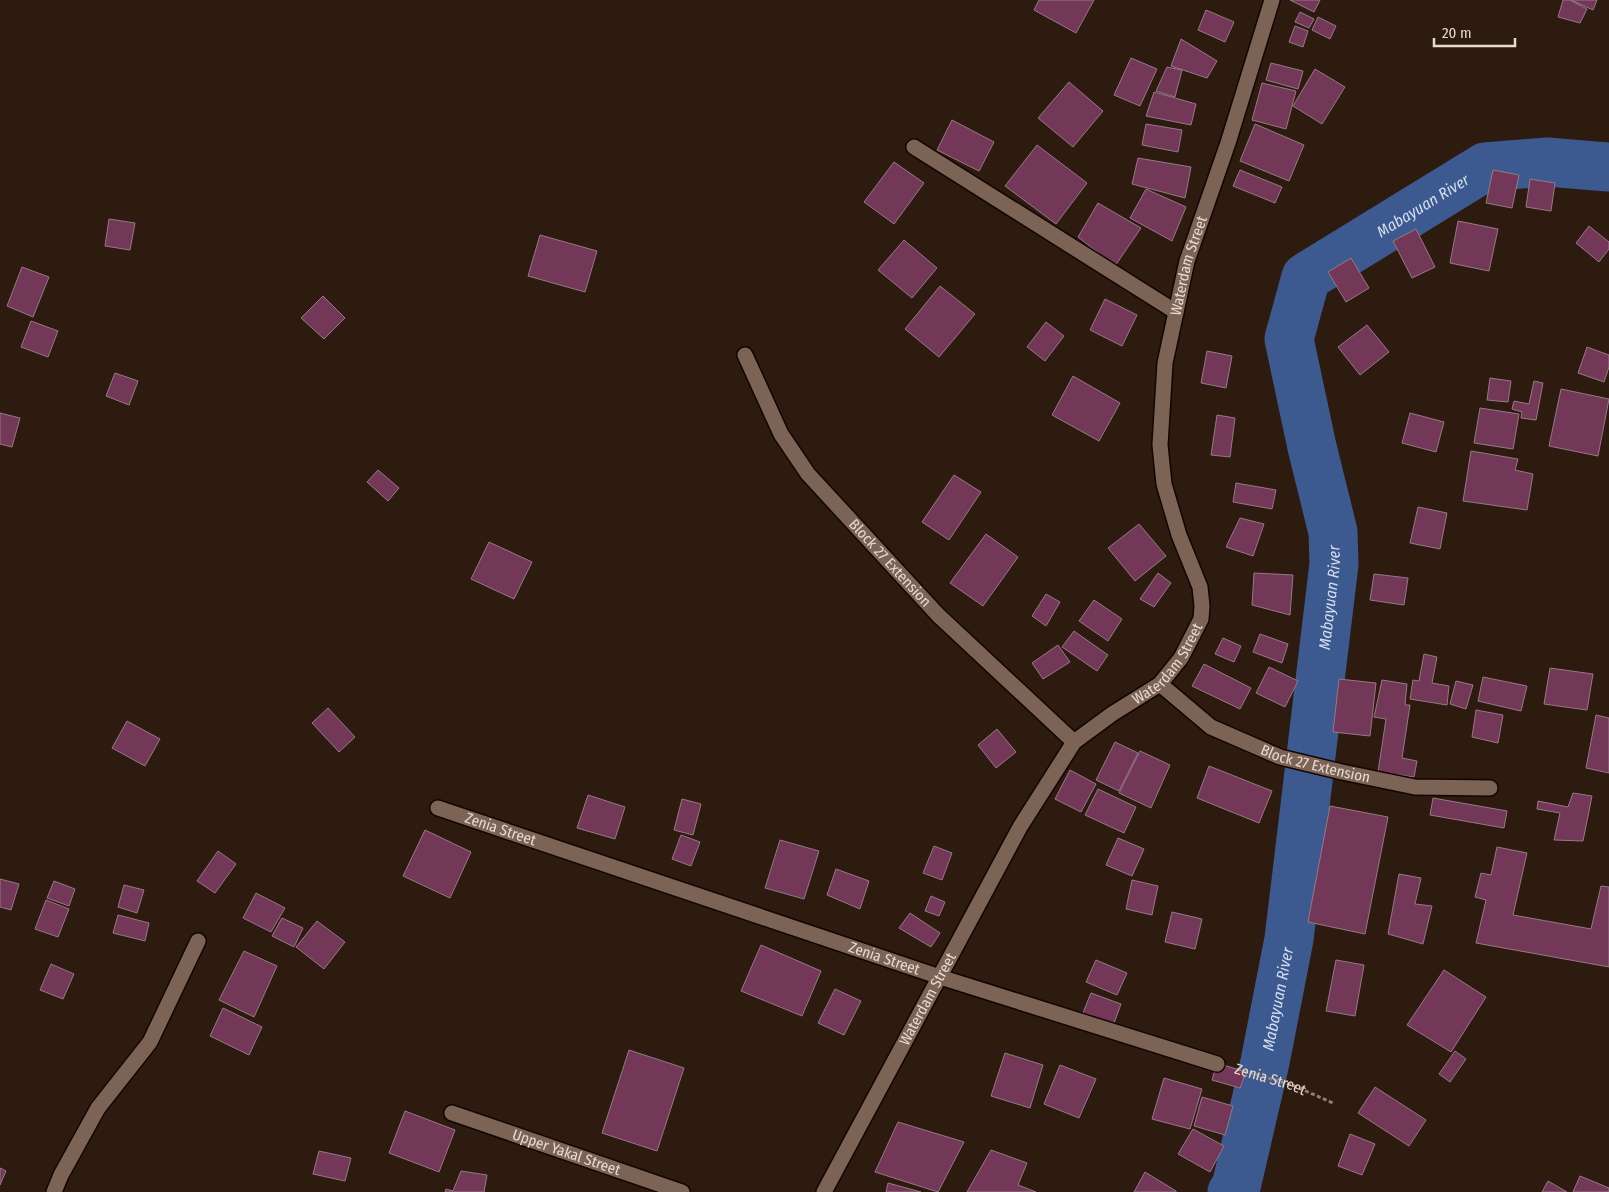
<svg xmlns="http://www.w3.org/2000/svg" width="1609" height="1192" viewBox="0 0 1609 1192" font-family="'Fira Sans Condensed',sans-serif">
	<rect width="100%" height="100%" fill="#2e1b0f"/>
	<g fill="none" stroke-linecap="round" stroke-linejoin="round">
		<!-- river -->
		<path stroke="#3c5a8f" stroke-width="49" id="s1" d="M 1232,1192 L 1236,1187 L 1265,1062 L 1289,939 L 1334,564 L 1333,532 L 1312,447 L 1289,339 L 1306,277 L 1485,167 L 1547,162 L 1609,167"/>
	</g>
	<!-- building -->
	<path fill="#733757" stroke="#947a86" d="M 1039,0 L 1094,0 L 1076,33 L 1034,10 Z
		M 1290,0 L 1320,0 L 1314,12 Z
		M 1563,0 L 1570,0 L 1587,9 L 1580,23 L 1558,17 Z
		M 1571,0 L 1597,0 L 1593,10 Z
		M 1206,10 L 1234,22 L 1225,42 L 1198,30 Z
		M 1300,12 L 1314,19 L 1309,28 L 1295,22 Z
		M 1318,17 L 1336,26 L 1330,39 L 1312,30 Z
		M 1295,26 L 1308,31 L 1303,47 L 1289,42 Z
		M 1181,39 L 1217,61 L 1207,78 L 1171,66 Z
		M 1131,58 L 1157,69 L 1140,106 L 1114,95 Z
		M 1271,63 L 1303,71 L 1298,89 L 1266,80 Z
		M 1167,67 L 1182,70 L 1175,97 L 1156,91 Z
		M 1315,69 L 1345,87 L 1322,124 L 1293,106 Z
		M 1069,82 L 1103,111 L 1073,147 L 1038,118 Z
		M 1262,83 L 1296,91 L 1286,129 L 1252,120 Z
		M 1154,92 L 1196,104 L 1191,125 L 1146,116 Z
		M 952,120 L 994,142 L 979,171 L 937,150 Z
		M 1146,124 L 1182,130 L 1178,152 L 1142,145 Z
		M 1255,124 L 1304,145 L 1289,181 L 1240,161 Z
		M 1037,145 L 1087,183 L 1056,224 L 1005,186 Z
		M 1138,158 L 1191,167 L 1185,198 L 1132,184 Z
		M 894,162 L 924,183 L 894,224 L 864,202 Z
		M 1240,170 L 1282,187 L 1275,203 L 1233,186 Z
		M 1493,170 L 1519,175 L 1512,208 L 1486,203 Z
		M 1530,179 L 1555,183 L 1551,211 L 1526,207 Z
		M 1146,189 L 1186,207 L 1172,241 L 1130,218 Z
		M 1098,203 L 1141,228 L 1115,266 L 1078,237 Z
		M 109,219 L 135,223 L 130,250 L 105,246 Z
		M 1458,221 L 1498,229 L 1489,271 L 1450,263 Z
		M 1589,226 L 1609,242 L 1609,249 L 1599,262 L 1576,243 Z
		M 1416,229 L 1435,267 L 1412,278 L 1393,241 Z
		M 540,235 L 597,251 L 585,292 L 528,276 Z
		M 904,240 L 937,268 L 912,298 L 878,270 Z
		M 1351,258 L 1369,288 L 1346,302 L 1328,272 Z
		M 22,267 L 49,277 L 33,317 L 7,306 Z
		M 940,286 L 975,314 L 939,357 L 905,329 Z
		M 323,296 L 345,318 L 324,339 L 301,318 Z
		M 1105,299 L 1137,315 L 1122,346 L 1090,330 Z
		M 31,321 L 58,331 L 48,357 L 21,347 Z
		M 1046,322 L 1064,336 L 1045,361 L 1027,347 Z
		M 1367,325 L 1389,352 L 1360,375 L 1338,347 Z
		M 1587,347 L 1609,355 L 1609,367 L 1604,382 L 1578,373 Z
		M 1207,351 L 1232,356 L 1226,388 L 1201,383 Z
		M 115,373 L 138,381 L 129,405 L 106,396 Z
		M 1073,376 L 1120,403 L 1099,441 L 1052,415 Z
		M 1490,378 L 1511,381 L 1508,402 L 1487,400 Z
		M 1534,381 L 1543,383 L 1536,420 L 1521,418 L 1522,412 L 1512,409 L 1514,401 L 1529,404 Z
		M 1561,389 L 1609,399 L 1598,456 L 1549,446 Z
		M 1480,408 L 1519,414 L 1513,449 L 1474,443 Z
		M 0,413 L 20,418 L 12,447 L 0,444 Z
		M 1410,413 L 1444,422 L 1436,452 L 1402,443 Z
		M 1217,415 L 1235,418 L 1230,457 L 1211,455 Z
		M 1471,451 L 1518,459 L 1515,470 L 1533,474 L 1527,510 L 1463,501 Z
		M 378,470 L 399,488 L 388,501 L 367,482 Z
		M 954,475 L 981,492 L 949,540 L 922,522 Z
		M 1236,483 L 1276,490 L 1272,509 L 1233,502 Z
		M 1418,507 L 1447,513 L 1440,549 L 1410,543 Z
		M 1240,518 L 1264,524 L 1253,556 L 1226,547 Z
		M 1139,524 L 1166,556 L 1135,581 L 1108,548 Z
		M 986,534 L 1018,557 L 983,606 L 950,583 Z
		M 489,542 L 532,562 L 514,599 L 471,579 Z
		M 1158,573 L 1171,583 L 1154,607 L 1140,599 Z
		M 1254,573 L 1293,575 L 1290,615 L 1252,605 Z
		M 1374,574 L 1408,578 L 1404,605 L 1370,600 Z
		M 1046,594 L 1060,602 L 1046,626 L 1032,616 Z
		M 1094,600 L 1122,619 L 1108,641 L 1079,621 Z
		M 1074,631 L 1108,655 L 1097,671 L 1062,647 Z
		M 1260,634 L 1288,644 L 1282,663 L 1253,652 Z
		M 1223,638 L 1241,646 L 1234,662 L 1215,654 Z
		M 1058,645 L 1070,662 L 1043,679 L 1032,663 Z
		M 1424,654 L 1437,657 L 1432,683 L 1449,686 L 1447,705 L 1410,699 L 1413,680 L 1419,681 Z
		M 1204,664 L 1251,688 L 1240,709 L 1192,686 Z
		M 1269,667 L 1298,681 L 1285,707 L 1256,693 Z
		M 1550,668 L 1593,674 L 1587,710 L 1544,704 Z
		M 1483,677 L 1527,686 L 1521,711 L 1478,701 Z
		M 1339,679 L 1376,683 L 1370,736 L 1333,732 Z
		M 1382,680 L 1407,684 L 1405,705 L 1410,705 L 1402,758 L 1417,761 L 1414,777 L 1378,772 L 1386,719 L 1374,717 Z
		M 1456,681 L 1473,685 L 1466,709 L 1450,704 Z
		M 328,708 L 355,737 L 339,752 L 312,723 Z
		M 1476,710 L 1503,715 L 1498,743 L 1472,737 Z
		M 1596,715 L 1609,718 L 1609,773 L 1586,768 Z
		M 127,721 L 160,739 L 145,766 L 112,748 Z
		M 997,729 L 1016,752 L 996,768 L 978,745 Z
		M 1115,742 L 1138,753 L 1119,791 L 1096,780 Z
		M 1140,751 L 1170,765 L 1151,808 L 1119,793 Z
		M 1209,766 L 1272,791 L 1259,823 L 1197,798 Z
		M 1070,770 L 1096,784 L 1081,812 L 1055,799 Z
		M 1098,789 L 1136,807 L 1124,833 L 1085,815 Z
		M 1573,793 L 1592,796 L 1583,841 L 1554,840 L 1560,813 L 1537,809 L 1538,801 L 1568,807 Z
		M 588,795 L 625,807 L 615,839 L 577,828 Z
		M 1433,798 L 1507,811 L 1504,828 L 1430,815 Z
		M 682,799 L 701,804 L 693,835 L 674,830 Z
		M 1330,806 L 1388,817 L 1365,934 L 1308,922 Z
		M 425,830 L 471,852 L 450,898 L 403,876 Z
		M 681,835 L 700,842 L 691,866 L 672,859 Z
		M 1118,838 L 1144,849 L 1132,876 L 1106,865 Z
		M 780,840 L 819,851 L 804,899 L 765,888 Z
		M 934,846 L 952,853 L 942,880 L 923,873 Z
		M 1497,847 L 1527,853 L 1513,915 L 1591,929 L 1601,886 L 1609,887 L 1609,967 L 1476,943 L 1486,900 L 1475,897 L 1481,873 L 1491,875 Z
		M 218,851 L 236,864 L 215,893 L 197,881 Z
		M 836,869 L 869,881 L 860,909 L 827,895 Z
		M 1399,874 L 1421,878 L 1415,904 L 1432,906 L 1423,944 L 1388,934 Z
		M 0,879 L 19,884 L 11,910 L 0,907 Z
		M 1132,880 L 1158,886 L 1152,915 L 1126,909 Z
		M 54,881 L 75,889 L 69,906 L 47,898 Z
		M 124,885 L 144,890 L 137,913 L 118,907 Z
		M 256,893 L 285,908 L 271,932 L 243,918 Z
		M 931,896 L 945,902 L 939,916 L 925,911 Z
		M 46,900 L 69,909 L 58,937 L 35,929 Z
		M 1172,912 L 1202,919 L 1195,949 L 1165,942 Z
		M 910,913 L 940,933 L 931,947 L 899,928 Z
		M 118,915 L 149,923 L 145,941 L 113,933 Z
		M 282,918 L 303,928 L 294,947 L 272,936 Z
		M 317,921 L 345,942 L 324,969 L 296,947 Z
		M 761,945 L 821,971 L 802,1016 L 741,991 Z
		M 244,951 L 277,966 L 254,1017 L 219,1000 Z
		M 1096,960 L 1127,973 L 1117,995 L 1086,982 Z
		M 1336,960 L 1364,965 L 1355,1016 L 1326,1011 Z
		M 51,964 L 74,974 L 63,999 L 40,990 Z
		M 1444,970 L 1486,997 L 1451,1052 L 1407,1025 Z
		M 835,989 L 861,1001 L 844,1035 L 818,1023 Z
		M 1091,993 L 1121,1004 L 1113,1026 L 1082,1015 Z
		M 223,1008 L 262,1027 L 249,1055 L 210,1036 Z
		M 629,1050 L 684,1068 L 657,1151 L 602,1133 Z
		M 1455,1051 L 1466,1059 L 1450,1082 L 1439,1074 Z
		M 1005,1053 L 1043,1065 L 1030,1108 L 991,1096 Z
		M 1217,1063 L 1246,1072 L 1240,1088 L 1212,1080 Z
		M 1060,1065 L 1096,1079 L 1079,1118 L 1044,1104 Z
		M 1164,1078 L 1202,1089 L 1190,1129 L 1152,1119 Z
		M 1375,1087 L 1426,1120 L 1409,1146 L 1358,1113 Z
		M 1202,1097 L 1233,1106 L 1225,1135 L 1194,1126 Z
		M 405,1111 L 455,1130 L 439,1172 L 389,1153 Z
		M 898,1122 L 964,1142 L 938,1192 L 875,1172 Z
		M 1193,1129 L 1224,1146 L 1210,1172 L 1178,1154 Z
		M 1350,1134 L 1375,1144 L 1362,1175 L 1338,1166 Z
		M 991,1150 L 1027,1163 L 1018,1185 L 1036,1192 L 967,1192 Z
		M 319,1151 L 351,1158 L 345,1181 L 313,1174 Z
		M 0,1168 L 6,1171 L 0,1185 Z
		M 461,1171 L 487,1175 L 484,1192 L 445,1192 L 446,1189 L 453,1191 Z
		M 1145,1172 L 1176,1191 L 1176,1192 L 1134,1192 Z
		M 1580,1176 L 1609,1188 L 1609,1192 L 1573,1192 Z
		M 1548,1181 L 1567,1192 L 1542,1192 Z
		M 888,1183 L 921,1192 L 886,1192 Z"/>
	<g fill="none" stroke-linecap="round" stroke-linejoin="round">
		<defs>
			<g id="street">
				<path d="M 914,147 L 1176,312"/>
				<path id="s3" d="M 745,355 L 781,434 L 808,474 L 938,615 L 1074,742"/>
				<path id="s4" d="M 1160,684 L 1211,727 L 1280,757 L 1342,772 L 1415,787 L 1490,788"/>
				<path id="s5" d="M 438,808 L 940,977 L 1217,1064"/>
				<path id="s6" d="M 452,1113 L 682,1192"/>
				<path d="M 54,1192 L 61,1175 L 98,1108 L 150,1042 L 198,941"/>
				<path id="s7" d="M 824,1192 L 1020,827 L 1074,742 L 1112,714 L 1160,684 L 1181,658 L 1201,619 L 1202,606 L 1200,587 L 1179,535 L 1164,484 L 1160,445 L 1165,363 L 1187,261 L 1228,143 L 1272,0"/>
			</g>
		</defs>
		<!-- street casing -->
		<use href="#street" stroke="#150500" stroke-width="18"/>
		<!-- path -->
		<path stroke="#8e7e73" stroke-width="3" stroke-dasharray="4 2.5" stroke-linecap="butt" id="s2" d="M 1237,1069 L 1292,1085 L 1333,1103"/>
		<!-- street -->
		<use href="#street" stroke="#7b6456" stroke-width="15"/>
	</g>
	<g text-anchor="middle" dominant-baseline="central" stroke-width="5" stroke-linejoin="round" paint-order="stroke">
		<!-- street labels -->
		<g font-size="15" fill="#e7dad1" stroke="#2e1b0f">
			<text stroke="none"><textPath href="#s7" startOffset="1059">Waterdam Street</textPath></text>
			<text stroke="none"><textPath href="#s3" startOffset="256">Block 27 Extension</textPath></text>
			<text stroke="none"><textPath href="#s7" startOffset="639">Waterdam Street</textPath></text>
			<text stroke="none"><textPath href="#s4" startOffset="178">Block 27 Extension</textPath></text>
			<text stroke="none"><textPath href="#s5" startOffset="66">Zenia Street</textPath></text>
			<text stroke="none"><textPath href="#s5" startOffset="471">Zenia Street</textPath></text>
			<text stroke="none"><textPath href="#s7" startOffset="219">Waterdam Street</textPath></text>
			<text stroke="none"><textPath href="#s2" startOffset="35">Zenia Street</textPath></text>
			<text stroke="none"><textPath href="#s6" startOffset="121">Upper Yakal Street</textPath></text>
		</g>
		<!-- water labels -->
		<g font-size="16" font-style="italic" fill="#d5deef" stroke="#2e1b0f">
			<text stroke="none"><textPath href="#s1" startOffset="1069">Mabayuan River</textPath></text>
			<text stroke="none"><textPath href="#s1" startOffset="604">Mabayuan River</textPath></text>
			<text stroke="none"><textPath href="#s1" startOffset="199">Mabayuan River</textPath></text>
		</g>
	</g>
	<!-- scale -->
	<path d="M1434 38v8h81v-8" fill="none" stroke="#e7dad1" stroke-width="2.5"/>
	<text x="1442" y="38" font-size="15" fill="#e7dad1" stroke="#2e1b0f" stroke-width="4" paint-order="stroke">20 m</text>
</svg>
